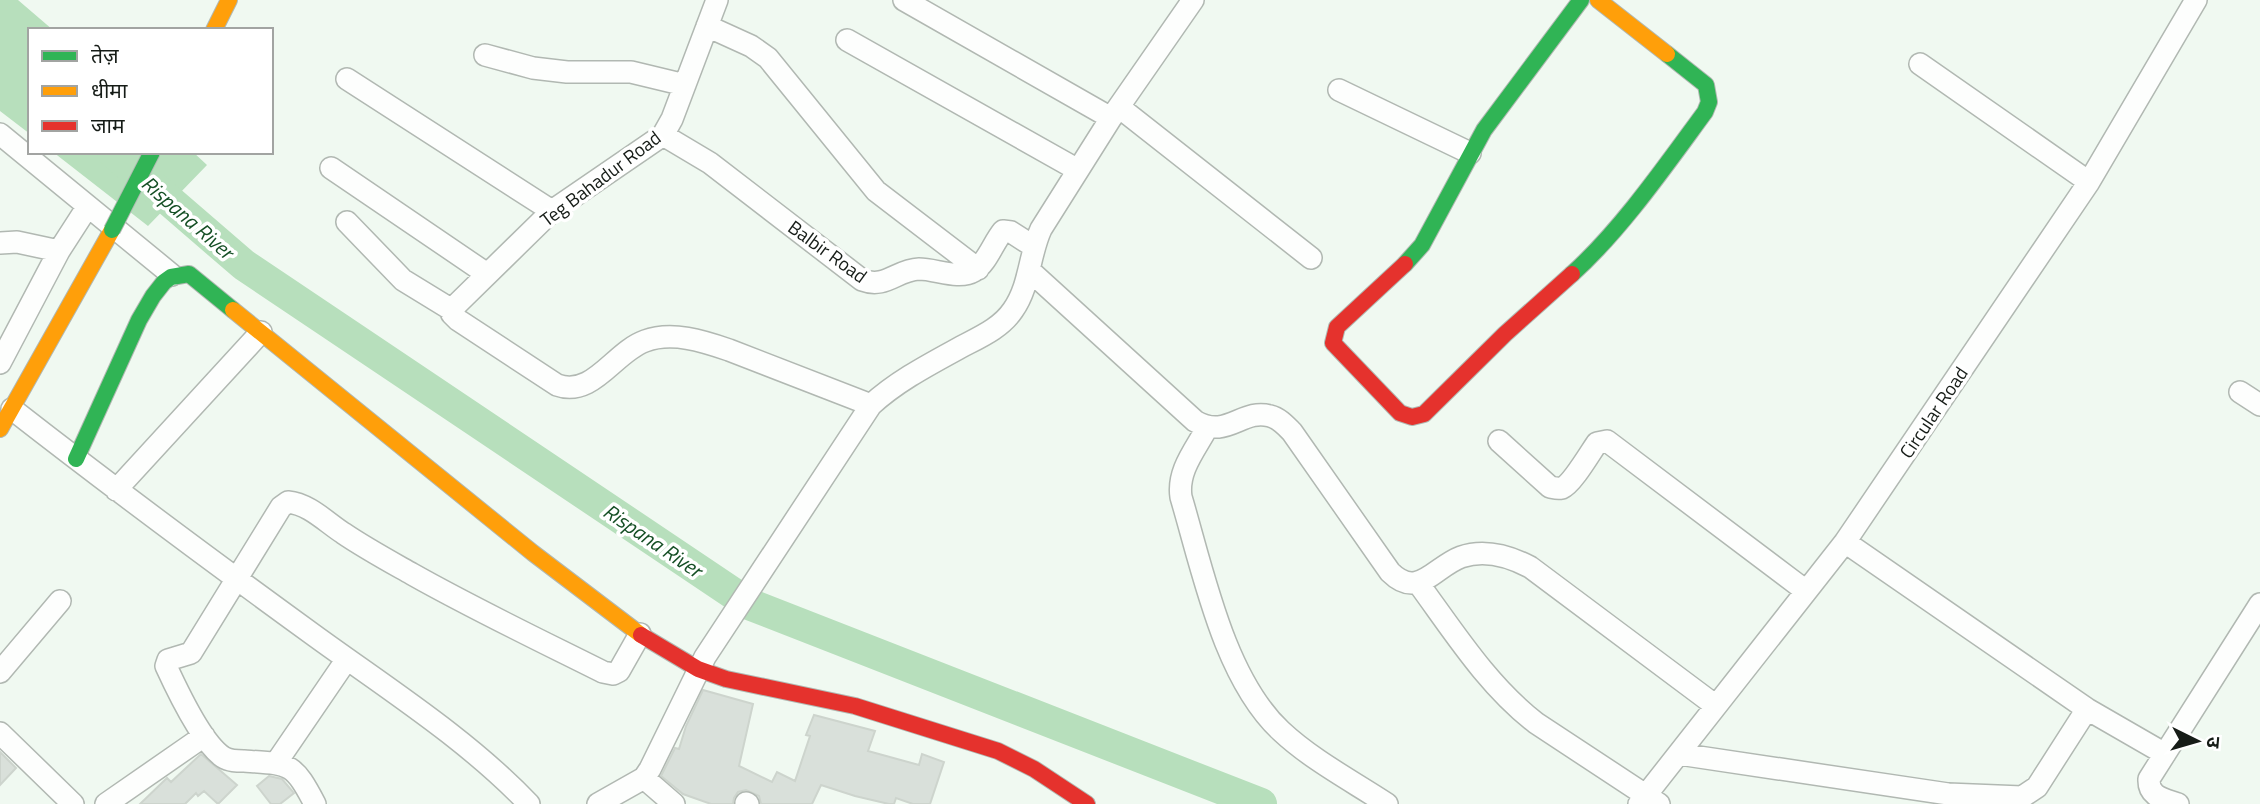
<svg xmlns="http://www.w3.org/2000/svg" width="2260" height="804" viewBox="0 0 2260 804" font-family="'Titillium Web','Noto Sans Devanagari',sans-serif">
	<rect width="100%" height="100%" fill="#f0f9f1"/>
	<!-- water -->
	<path fill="#b7dfbc" d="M 0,0 L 18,0 L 53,30 L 30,30 L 30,134 L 0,111 Z
		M 53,152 L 193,152 L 207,165 L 148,226 Z"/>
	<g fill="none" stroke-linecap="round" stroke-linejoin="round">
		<!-- river -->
		<path stroke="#b7dfbc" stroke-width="32" d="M 113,152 L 244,265 L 749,604 L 1261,804"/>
	</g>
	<!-- building -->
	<path fill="#d9e0da" stroke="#cdd4cd" stroke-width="2" d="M 703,690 L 753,704 L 739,766 L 772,782 L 777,772 L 795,781 L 810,736 L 806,735 L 814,715 L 875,731 L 868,751 L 919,765 L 922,754 L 944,762 L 930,804 L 913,804 L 896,798 L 894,804 L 889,804 L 855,796 L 821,785 L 812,804 L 761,804 L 759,796 L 746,790 L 738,792 L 734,798 L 733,804 L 711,804 L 683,794 L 661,776 L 675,748 L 679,749 L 686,726 Z
		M 0,752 L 16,768 L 0,785 Z
		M 201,754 L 237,785 L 218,804 L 204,791 L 198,796 L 196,793 L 185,804 L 140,804 L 167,778 L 171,782 Z
		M 269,776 L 282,779 L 294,793 L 280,804 L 271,804 L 257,786 Z"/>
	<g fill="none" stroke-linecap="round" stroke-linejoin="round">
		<defs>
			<path id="street" d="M 717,0 L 672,119 L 663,135 L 552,211 L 455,306 L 452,314 L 458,320 L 557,385 C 593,398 614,352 645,341 C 672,331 703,341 729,350 L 871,405
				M 904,0 L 1111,118
				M 707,26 L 751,46 L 768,58 L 876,191 L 978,269
				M 847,40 L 1078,170
				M 485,55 L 533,68 L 567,72 L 631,72 L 685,85
				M 1920,64 L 2089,182
				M 347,79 L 552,211
				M 1339,90 L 1470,153
				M 1119,107 L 1311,258
				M 0,134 L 172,275
				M 663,135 L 710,163 L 862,280 C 886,289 896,270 919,269 C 936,269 959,280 974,271 C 987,263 993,243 1003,231 L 1011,232 L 1033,246
				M 331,168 L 487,274
				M 347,222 L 403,280 L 452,310
				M 0,243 L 17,242 L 59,251
				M 1029,270 L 1195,421 C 1227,440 1242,408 1270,416 C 1279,418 1286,426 1292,432 L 1390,572 C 1418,600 1434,567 1461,557 C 1484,549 1509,556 1530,567 L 1716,706
				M 0,363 L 59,251 L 88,206
				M 2240,392 L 2260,405
				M 12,409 C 112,487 213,562 315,636 C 388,689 467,739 529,804
				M 1207,428 C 1195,450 1177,471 1181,497 C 1203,571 1224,678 1281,731 C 1312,760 1352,781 1387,804
				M 1499,441 L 1550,487 C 1555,488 1557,489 1562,488 C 1572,484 1590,453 1597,443 L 1607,441 L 1806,591
				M 116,490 L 261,332
				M 1845,542 L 2087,709 L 2165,754
				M 1418,583 C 1454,632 1487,685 1536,723 L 1659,804
				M 0,672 L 60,601
				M 0,733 L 73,804
				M 1679,754 L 1948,794 L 2022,797 L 2037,787 L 2087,709
				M 276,763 L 347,659
				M 644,778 L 674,804
				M 746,803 L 748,804
				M 106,804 L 204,736
				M 315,804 C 293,762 290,764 244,761 C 237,761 229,761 223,757 C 202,743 177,690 166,666 L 168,660 L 191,653 L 281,507 L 288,502 C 309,504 326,522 343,533 C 365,548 389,561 412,574 C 474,609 539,640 603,672 L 613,674 L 619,671 L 640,634
				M 598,804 L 644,778 L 650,769 L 705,657 L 871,405 C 897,381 930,364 961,347 C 980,337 1001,328 1013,310 C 1030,286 1029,255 1041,229 L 1111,118 L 1193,0
				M 1639,804 L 1845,542 L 2089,182 L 2196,0
				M 2178,804 C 2164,799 2148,797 2149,779 L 2260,604"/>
			<path id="fast" d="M 1405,264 L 1422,245 L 1484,130 L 1581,0
				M 1572,274 C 1621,230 1666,165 1705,112 L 1709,102 L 1706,85 L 1667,54
				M 76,459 L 139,320 L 153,296 L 164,282 L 171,277 L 189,274 L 233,310"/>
			<path id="slow" d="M 1598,0 L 1667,54
				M 214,30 L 229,0
				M 233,310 L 533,553 L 641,635
				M 0,429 L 112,230"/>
			<path id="jam" d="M 1405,264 L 1337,327 L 1333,343 L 1400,413 L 1412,417 L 1424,414 L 1505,334 L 1572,274
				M 641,635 L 698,669 L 726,679 L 855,706 L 998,751 L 1034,769 L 1087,804"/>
		</defs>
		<!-- street casing -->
		<use href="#street" stroke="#b1b8b2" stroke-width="24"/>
		<!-- fast casing -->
		<use href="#fast" stroke="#b1b8b2" stroke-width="18"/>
		<!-- slow casing -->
		<use href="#slow" stroke="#b1b8b2" stroke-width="18"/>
		<!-- jam casing -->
		<use href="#jam" stroke="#b1b8b2" stroke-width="18"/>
		<!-- street -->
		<use href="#street" stroke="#fdfefd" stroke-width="21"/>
		<!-- fast -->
		<use href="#fast" stroke="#30b455" stroke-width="16"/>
		<!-- slow -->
		<use href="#slow" stroke="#ff9f0a" stroke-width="16"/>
		<!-- jam -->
		<use href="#jam" stroke="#e5322d" stroke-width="16"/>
		<defs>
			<path id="fast-bridge" d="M 112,230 L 152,152"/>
		</defs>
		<!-- fast-bridge casing -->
		<use href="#fast-bridge" stroke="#b1b8b2" stroke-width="18" stroke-linecap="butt"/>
		<!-- fast-bridge -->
		<use href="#fast-bridge" stroke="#30b455" stroke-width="16"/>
	</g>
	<g text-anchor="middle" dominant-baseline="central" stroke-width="7" stroke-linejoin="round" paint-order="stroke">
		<!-- street labels -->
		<g font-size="19" fill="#161c17" stroke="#fff">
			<text transform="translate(600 178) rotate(-37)">Teg Bahadur Road</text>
			<text transform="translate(828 251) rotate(36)">Balbir Road</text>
			<text transform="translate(1933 412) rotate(-56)">Circular Road</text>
		</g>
		<!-- water labels -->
		<g font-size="21" font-style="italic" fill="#154f25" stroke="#fff">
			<text transform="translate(188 217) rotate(41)">Rispana River</text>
			<text transform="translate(653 540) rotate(34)">Rispana River</text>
		</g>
	</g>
	<!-- legend -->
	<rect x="28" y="28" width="245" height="126" fill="#ffffff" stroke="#a2a4a2" stroke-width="2"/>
	<rect x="42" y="51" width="35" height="10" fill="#30b455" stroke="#a2a4a2" stroke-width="2"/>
	<text x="91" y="63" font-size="21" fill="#161c17">तेज़</text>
	<rect x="42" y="86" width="35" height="10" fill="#ff9f0a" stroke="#a2a4a2" stroke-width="2"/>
	<text x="91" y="98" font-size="21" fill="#161c17">धीमा</text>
	<rect x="42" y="121" width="35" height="10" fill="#e5322d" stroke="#a2a4a2" stroke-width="2"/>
	<text x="91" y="133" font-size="21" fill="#161c17">जाम</text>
	<!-- north arrow -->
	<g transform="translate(2197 741) rotate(95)" stroke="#ffffff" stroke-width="5" paint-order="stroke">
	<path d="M0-5L12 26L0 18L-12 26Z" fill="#161c17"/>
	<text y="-10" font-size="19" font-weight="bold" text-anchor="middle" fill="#161c17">उ</text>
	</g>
</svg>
